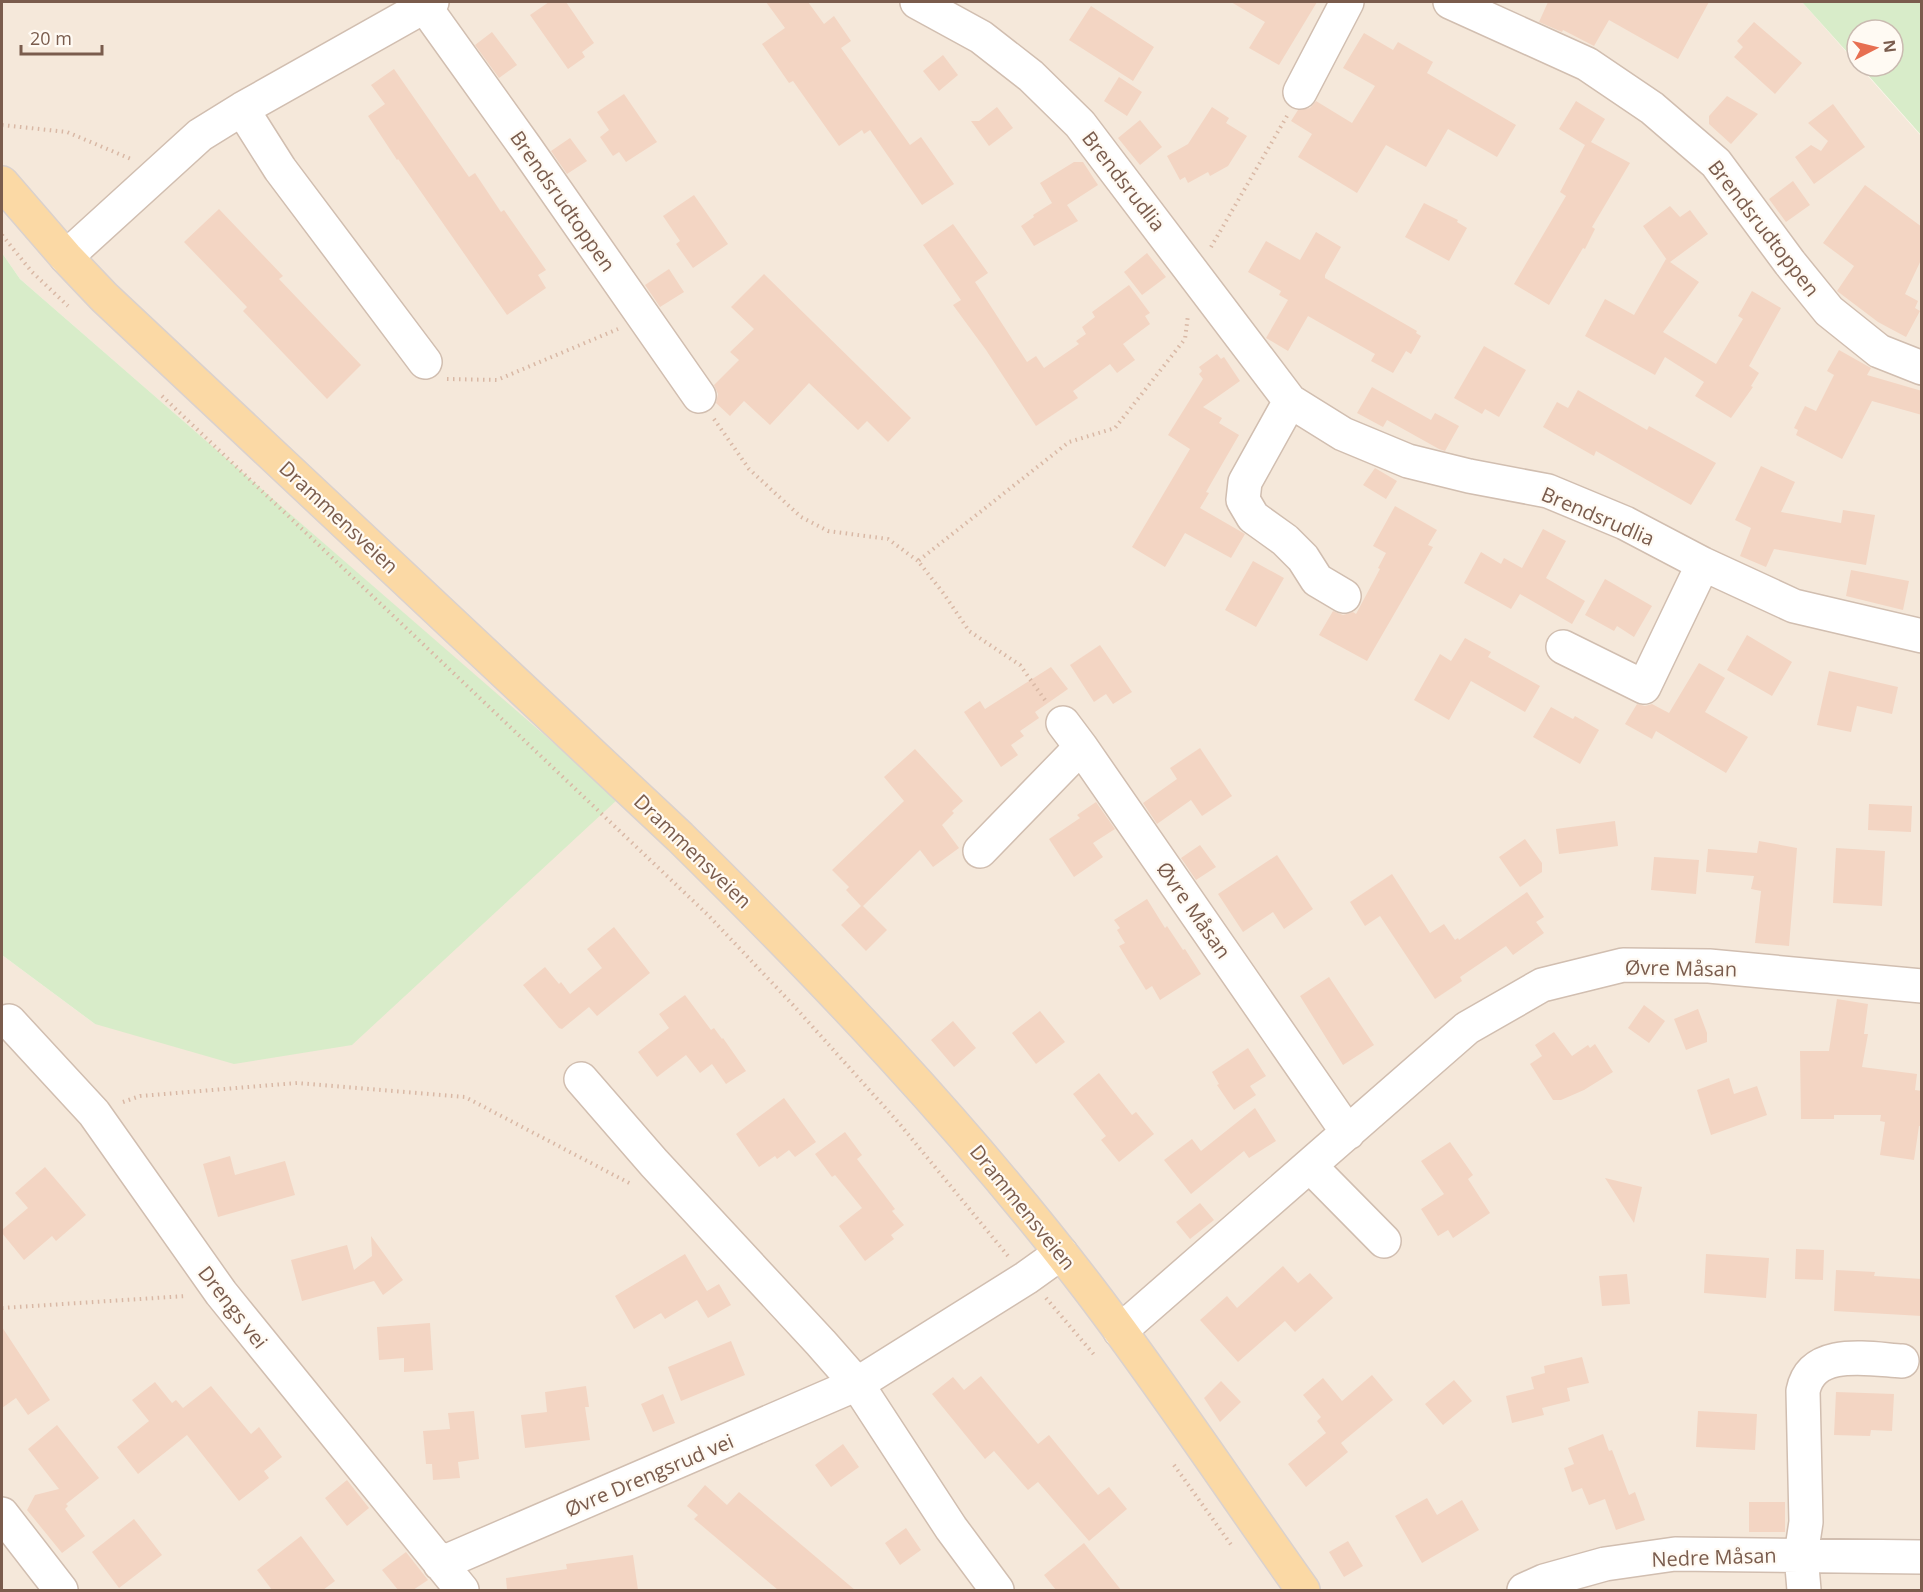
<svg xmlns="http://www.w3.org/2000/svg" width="1923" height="1592" viewBox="0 0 1923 1592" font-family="'Open Sans',sans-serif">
	<rect width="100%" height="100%" fill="#fdf6ec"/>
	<!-- residential -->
	<path fill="#f5e8da" d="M 2,2 L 1802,2 L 1857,64 L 1857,66 L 1859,66 L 1921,136 L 1921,1590 L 2,1590 L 2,955 L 95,1024 L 617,799 L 20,279 L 2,253 Z"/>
	<!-- green -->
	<path fill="#d8ecc9" d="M 1802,2 L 1921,2 L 1921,135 L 1860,66 L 1893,66 L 1893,30 L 1857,30 L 1857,63 Z
		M 2,253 L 20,279 L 618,799 L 352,1045 L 234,1064 L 95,1024 L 2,955 Z"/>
	<!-- building -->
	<path fill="#f3d5c3" d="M 549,2 L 566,2 L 594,43 L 582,52 L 585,57 L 568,69 L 530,15 Z
		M 766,2 L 808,2 L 824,24 L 834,16 L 851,41 L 841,48 L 910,145 L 921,137 L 954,184 L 922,205 L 870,130 L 864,134 L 862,130 L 839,146 L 793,81 L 789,83 L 762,44 L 785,28 Z
		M 1231,2 L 1317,2 L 1279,65 L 1249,48 L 1265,22 Z
		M 1548,2 L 1709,2 L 1678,59 L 1609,20 L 1594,46 L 1563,30 L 1562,32 L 1539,22 Z
		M 1091,6 L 1154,47 L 1133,81 L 1069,40 Z
		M 1754,22 L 1802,63 L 1775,94 L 1734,57 L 1743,47 L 1737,41 Z
		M 492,32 L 517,65 L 499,78 L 475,45 Z
		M 1364,33 L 1393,50 L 1398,42 L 1433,62 L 1427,73 L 1516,125 L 1497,157 L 1448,129 L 1426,167 L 1386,145 L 1357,193 L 1298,157 L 1312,134 L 1291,121 L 1298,110 L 1310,108 L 1316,101 L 1352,123 L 1375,86 L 1343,68 Z
		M 943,55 L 958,75 L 939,91 L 923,71 Z
		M 394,69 L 469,177 L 475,173 L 501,212 L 504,210 L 546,270 L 538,275 L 546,288 L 507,315 L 398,159 L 397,160 L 368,116 L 385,104 L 371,85 Z
		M 1119,77 L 1142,92 L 1127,116 L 1104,101 Z
		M 624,94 L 657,142 L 626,162 L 619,152 L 613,156 L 600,137 L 609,130 L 597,112 Z
		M 1727,96 L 1758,114 L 1731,144 L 1709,124 L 1709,116 Z
		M 1576,101 L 1605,119 L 1591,142 L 1630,163 L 1592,227 L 1595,229 L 1585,249 L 1583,248 L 1549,305 L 1514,284 L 1566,196 L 1560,192 L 1585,145 L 1559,129 Z
		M 1833,104 L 1865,147 L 1814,184 L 1795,157 L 1811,145 L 1821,151 L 1828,141 L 1808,123 Z
		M 997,107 L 1013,128 L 989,146 L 971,121 L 979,121 Z
		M 1212,107 L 1229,118 L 1226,123 L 1247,136 L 1228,166 L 1210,176 L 1208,172 L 1188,183 L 1185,177 L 1180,180 L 1167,156 L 1188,144 Z
		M 1140,120 L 1162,147 L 1140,165 L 1118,138 Z
		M 570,138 L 587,161 L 567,174 L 551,151 Z
		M 1074,162 L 1083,162 L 1098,185 L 1067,205 L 1078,221 L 1034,246 L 1021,226 L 1034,217 L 1033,215 L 1052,203 L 1040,183 Z
		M 1793,181 L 1810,205 L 1786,222 L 1769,199 Z
		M 1865,185 L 1922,227 L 1922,258 L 1905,294 L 1918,301 L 1915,308 L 1920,311 L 1906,337 L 1878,322 L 1837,291 L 1854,266 L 1823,243 Z
		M 694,195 L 728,244 L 693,268 L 676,244 L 680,241 L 663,216 Z
		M 1424,203 L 1458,220 L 1457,222 L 1467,228 L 1449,261 L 1405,237 Z
		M 1670,206 L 1680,217 L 1690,210 L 1708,234 L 1670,262 L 1699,282 L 1663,332 L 1716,364 L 1743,319 L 1738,316 L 1752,291 L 1781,308 L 1749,366 L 1759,373 L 1751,386 L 1753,387 L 1731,418 L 1695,396 L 1704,382 L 1665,357 L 1655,375 L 1585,336 L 1605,299 L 1634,315 L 1666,259 L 1667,260 L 1643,226 Z
		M 219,209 L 283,276 L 279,279 L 361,365 L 327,399 L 243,311 L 247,307 L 184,242 Z
		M 953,224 L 988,273 L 975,282 L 1027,362 L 1036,356 L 1044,368 L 1079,344 L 1076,341 L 1086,334 L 1082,327 L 1095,317 L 1092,312 L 1129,285 L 1150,313 L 1145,316 L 1150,324 L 1123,344 L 1135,360 L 1117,373 L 1110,364 L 1073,391 L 1078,398 L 1036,426 L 986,350 L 953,305 L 961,300 L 923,245 Z
		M 1316,232 L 1341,247 L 1325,275 L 1325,278 L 1417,331 L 1416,333 L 1421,336 L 1411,354 L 1406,351 L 1393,373 L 1371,361 L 1375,354 L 1308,316 L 1288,351 L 1266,338 L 1288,300 L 1279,295 L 1281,291 L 1248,272 L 1266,241 L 1300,260 Z
		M 1147,253 L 1166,277 L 1142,295 L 1124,272 Z
		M 669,269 L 684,292 L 660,307 L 645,285 Z
		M 764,274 L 911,418 L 888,442 L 867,421 L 858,430 L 809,383 L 770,425 L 744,401 L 730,416 L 716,403 L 718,394 L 714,385 L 739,360 L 730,352 L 754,329 L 731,307 Z
		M 1484,346 L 1526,370 L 1499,417 L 1485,409 L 1482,414 L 1454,398 Z
		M 1839,350 L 1871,368 L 1867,375 L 1922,391 L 1922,415 L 1872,401 L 1842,459 L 1796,435 L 1798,430 L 1794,428 L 1805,406 L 1816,411 L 1834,375 L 1827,371 Z
		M 1217,354 L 1221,359 L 1224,357 L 1240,381 L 1203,407 L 1222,418 L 1219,423 L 1239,435 L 1206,492 L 1209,493 L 1200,508 L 1245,534 L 1231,558 L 1185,533 L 1165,567 L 1132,547 L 1190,449 L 1168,435 L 1203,379 L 1199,374 L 1202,371 L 1199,367 Z
		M 1372,387 L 1431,420 L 1435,413 L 1459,426 L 1445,451 L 1439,449 L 1387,420 L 1383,427 L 1357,413 Z
		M 1578,390 L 1647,430 L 1649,426 L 1716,463 L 1691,505 L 1596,451 L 1594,456 L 1543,427 L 1557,402 L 1568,408 Z
		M 1761,466 L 1795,482 L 1781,512 L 1841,523 L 1843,510 L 1875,515 L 1866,565 L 1774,549 L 1766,567 L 1740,556 L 1751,528 L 1735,520 Z
		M 1375,468 L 1397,481 L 1386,499 L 1363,485 Z
		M 1395,506 L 1437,530 L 1428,545 L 1433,547 L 1367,661 L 1319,635 L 1333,611 L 1343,615 L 1353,612 L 1356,614 L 1380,569 L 1378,568 L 1386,553 L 1373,546 Z
		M 1543,529 L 1566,541 L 1546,578 L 1585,601 L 1572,624 L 1520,594 L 1511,609 L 1464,583 L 1481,552 L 1501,564 L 1504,558 L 1522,568 Z
		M 1253,561 L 1284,578 L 1256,627 L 1225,610 Z
		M 1851,570 L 1909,581 L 1903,610 L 1846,596 Z
		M 1605,579 L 1652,606 L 1634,637 L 1617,626 L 1614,631 L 1585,615 Z
		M 1747,635 L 1792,662 L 1772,696 L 1727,670 Z
		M 1465,638 L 1491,652 L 1488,657 L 1540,686 L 1525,712 L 1471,681 L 1449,720 L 1414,700 L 1440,654 L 1451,661 Z
		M 1100,645 L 1132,692 L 1113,704 L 1106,694 L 1094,702 L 1070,665 Z
		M 1699,663 L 1725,678 L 1705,712 L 1748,737 L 1726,773 L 1656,731 L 1652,739 L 1625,724 L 1637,704 L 1645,706 L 1652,704 L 1669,713 Z
		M 1051,667 L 1068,689 L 1035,712 L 1039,718 L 1020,731 L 1024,736 L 1011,745 L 1018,755 L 1001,767 L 964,712 L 980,701 L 985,709 Z
		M 1829,671 L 1898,687 L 1892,714 L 1857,706 L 1851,732 L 1817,725 Z
		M 1551,707 L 1573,719 L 1575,716 L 1599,730 L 1580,764 L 1533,737 Z
		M 1200,748 L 1232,796 L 1202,816 L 1191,800 L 1157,824 L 1143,803 L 1177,779 L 1170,768 Z
		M 915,749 L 963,801 L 952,811 L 954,813 L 942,825 L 959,848 L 933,867 L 920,850 L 863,906 L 887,930 L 866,951 L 841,925 L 861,906 L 846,890 L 849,887 L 832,870 L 904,801 L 884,777 Z
		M 1096,802 L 1115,829 L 1093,843 L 1103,857 L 1074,877 L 1049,839 L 1080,818 L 1077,815 Z
		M 1869,804 L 1912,806 L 1911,832 L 1868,830 Z
		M 1615,821 L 1618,846 L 1559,854 L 1556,829 Z
		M 1525,839 L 1542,863 L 1542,872 L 1520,887 L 1499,857 Z
		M 1759,841 L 1797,848 L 1789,946 L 1755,943 L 1761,891 L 1751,889 L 1754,876 L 1706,872 L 1708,849 L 1757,853 Z
		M 1200,845 L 1216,867 L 1196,880 L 1181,858 Z
		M 1836,848 L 1885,851 L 1882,906 L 1833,903 Z
		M 1277,855 L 1313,909 L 1284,929 L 1273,912 L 1243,932 L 1218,894 Z
		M 1654,857 L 1699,860 L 1696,894 L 1651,890 Z
		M 1392,874 L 1430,933 L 1444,924 L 1455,940 L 1458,938 L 1459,940 L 1527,892 L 1544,917 L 1536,922 L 1544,933 L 1513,955 L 1506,946 L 1460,977 L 1462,981 L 1435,999 L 1380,916 L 1365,926 L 1350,902 Z
		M 1147,899 L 1165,928 L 1167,926 L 1183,950 L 1185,949 L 1201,974 L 1160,1000 L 1152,986 L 1146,990 L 1119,946 L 1125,943 L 1117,930 L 1120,928 L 1114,920 Z
		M 614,927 L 650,973 L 597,1016 L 589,1007 L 562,1029 L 559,1028 L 523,985 L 545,967 L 559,984 L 561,982 L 570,994 L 602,968 L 587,949 Z
		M 1329,977 L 1374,1045 L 1343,1065 L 1300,996 Z
		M 685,995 L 711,1030 L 714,1028 L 722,1039 L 723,1038 L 746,1071 L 726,1084 L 712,1064 L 700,1073 L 686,1055 L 657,1077 L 638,1052 L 669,1028 L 659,1014 Z
		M 1837,999 L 1868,1004 L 1864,1034 L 1868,1034 L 1862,1067 L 1917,1074 L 1915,1090 L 1922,1091 L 1922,1126 L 1919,1126 L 1914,1160 L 1880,1155 L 1885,1122 L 1880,1121 L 1881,1115 L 1834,1115 L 1834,1119 L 1801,1119 L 1800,1051 L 1829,1051 Z
		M 1644,1005 L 1665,1021 L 1649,1043 L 1628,1028 Z
		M 1698,1009 L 1707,1033 L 1707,1042 L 1686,1050 L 1674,1019 Z
		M 1040,1011 L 1065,1042 L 1036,1064 L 1012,1033 Z
		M 953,1021 L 976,1048 L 954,1067 L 931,1040 Z
		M 1554,1032 L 1572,1056 L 1588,1045 L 1590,1048 L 1595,1044 L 1613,1072 L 1584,1090 L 1561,1100 L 1553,1100 L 1530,1064 L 1542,1056 L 1535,1045 Z
		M 1248,1048 L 1266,1076 L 1250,1086 L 1256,1095 L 1234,1110 L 1217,1085 L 1219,1084 L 1212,1072 Z
		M 1099,1073 L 1132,1115 L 1136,1112 L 1154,1134 L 1119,1162 L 1101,1140 L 1106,1136 L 1073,1094 Z
		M 1729,1078 L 1734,1094 L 1757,1086 L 1767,1115 L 1711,1135 L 1697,1090 Z
		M 784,1098 L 816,1142 L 795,1157 L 789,1150 L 777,1159 L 775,1156 L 759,1167 L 736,1134 Z
		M 1255,1108 L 1276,1141 L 1249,1158 L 1244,1151 L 1191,1194 L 1164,1160 L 1192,1139 L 1201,1151 Z
		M 845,1132 L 862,1155 L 857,1159 L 895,1209 L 892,1211 L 904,1225 L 891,1235 L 894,1239 L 865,1261 L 839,1226 L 862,1208 L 835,1175 L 832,1177 L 815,1154 Z
		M 1450,1142 L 1473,1175 L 1468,1179 L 1490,1213 L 1453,1238 L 1448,1230 L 1438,1236 L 1421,1209 L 1444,1194 L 1421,1161 Z
		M 230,1156 L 235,1175 L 285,1161 L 295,1195 L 218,1217 L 203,1164 Z
		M 45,1167 L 86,1215 L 56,1241 L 52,1236 L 24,1260 L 2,1233 L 2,1230 L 28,1208 L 15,1193 Z
		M 1605,1178 L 1642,1187 L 1634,1223 Z
		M 1200,1203 L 1214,1220 L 1190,1239 L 1176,1222 Z
		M 371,1236 L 403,1280 L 383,1295 L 374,1281 L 302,1301 L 291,1260 L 347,1245 L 354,1270 L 372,1256 Z
		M 1796,1249 L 1824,1250 L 1823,1280 L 1795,1279 Z
		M 685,1254 L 707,1291 L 719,1284 L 731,1305 L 708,1318 L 697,1300 L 665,1319 L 661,1313 L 634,1329 L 615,1296 Z
		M 1706,1254 L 1769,1258 L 1766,1298 L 1704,1293 Z
		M 1283,1266 L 1298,1283 L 1310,1273 L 1333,1298 L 1295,1332 L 1285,1321 L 1238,1362 L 1200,1320 L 1227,1296 L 1237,1308 Z
		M 1836,1270 L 1875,1272 L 1874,1276 L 1922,1279 L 1922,1316 L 1834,1311 Z
		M 1627,1274 L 1630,1304 L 1602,1306 L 1599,1276 Z
		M 430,1323 L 433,1370 L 404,1372 L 404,1358 L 379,1360 L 377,1327 Z
		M 2,1327 L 50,1400 L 28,1415 L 16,1398 L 2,1408 Z
		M 731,1341 L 745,1375 L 681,1401 L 668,1367 Z
		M 1582,1357 L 1589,1383 L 1567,1388 L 1570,1401 L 1542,1408 L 1544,1415 L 1512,1423 L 1506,1396 L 1534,1389 L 1531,1377 L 1545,1373 L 1544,1366 Z
		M 1372,1375 L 1393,1400 L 1341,1443 L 1348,1452 L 1306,1487 L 1288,1464 L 1326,1433 L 1317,1421 L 1321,1417 L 1303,1395 L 1323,1378 L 1342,1401 Z
		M 981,1376 L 1038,1444 L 1049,1435 L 1098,1495 L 1109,1487 L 1127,1509 L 1089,1541 L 1038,1482 L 1028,1490 L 994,1451 L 985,1459 L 932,1394 L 953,1377 L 964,1390 Z
		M 1454,1380 L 1472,1401 L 1443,1425 L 1425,1404 Z
		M 1221,1381 L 1241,1402 L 1220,1422 L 1204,1398 Z
		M 155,1382 L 172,1403 L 176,1400 L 183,1408 L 211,1386 L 251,1434 L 259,1427 L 282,1457 L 264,1471 L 269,1478 L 239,1501 L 187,1435 L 138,1474 L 117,1447 L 149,1421 L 132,1400 Z
		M 586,1386 L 589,1407 L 585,1407 L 590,1440 L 525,1448 L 521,1415 L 547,1412 L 545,1392 Z
		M 1836,1392 L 1894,1394 L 1892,1431 L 1871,1430 L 1870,1436 L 1834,1435 Z
		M 663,1394 L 675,1423 L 653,1432 L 641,1404 Z
		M 474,1411 L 479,1459 L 458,1462 L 460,1478 L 433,1480 L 432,1464 L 426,1464 L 423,1431 L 450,1429 L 448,1413 Z
		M 1698,1411 L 1757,1414 L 1755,1450 L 1696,1447 Z
		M 57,1425 L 99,1478 L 66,1504 L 68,1506 L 65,1509 L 85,1536 L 62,1553 L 27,1510 L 35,1495 L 59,1489 L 28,1449 Z
		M 1603,1434 L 1609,1451 L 1612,1450 L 1629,1495 L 1635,1492 L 1645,1520 L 1616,1530 L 1605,1499 L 1589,1505 L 1582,1488 L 1572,1492 L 1564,1468 L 1574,1464 L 1568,1448 Z
		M 843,1444 L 859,1467 L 831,1487 L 815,1465 Z
		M 347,1480 L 369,1508 L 347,1526 L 325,1498 Z
		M 705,1485 L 727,1505 L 739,1492 L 855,1590 L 778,1590 L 694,1519 L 698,1515 L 687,1506 Z
		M 1427,1498 L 1437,1515 L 1462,1500 L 1479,1530 L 1422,1563 L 1395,1516 Z
		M 1749,1502 L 1785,1502 L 1785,1532 L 1749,1532 Z
		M 134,1519 L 162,1555 L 119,1588 L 92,1552 Z
		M 906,1528 L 921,1550 L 900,1565 L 885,1543 Z
		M 301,1536 L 335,1581 L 323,1590 L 272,1590 L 257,1570 Z
		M 1348,1541 L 1363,1566 L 1344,1577 L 1329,1552 Z
		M 1084,1543 L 1121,1590 L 1056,1590 L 1044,1575 Z
		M 406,1552 L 428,1580 L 413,1590 L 398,1590 L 382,1570 Z
		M 633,1555 L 638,1590 L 507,1590 L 506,1578 L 567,1569 L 566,1564 Z"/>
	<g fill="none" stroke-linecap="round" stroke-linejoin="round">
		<defs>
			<path id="minor" d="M 917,2 L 981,37 L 1031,76 L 1080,124 L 1290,401 L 1343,434 L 1408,461 L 1469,476 L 1548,491 L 1625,523 L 1703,564 L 1794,606 L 1922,636
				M 1450,2 L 1587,64 L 1652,108 L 1716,163 L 1790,263 L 1829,311 L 1879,351 L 1922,368
				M 425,7 L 526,148 L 699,396
				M 1300,92 L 1347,2
				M 242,109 L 280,169 L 425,362
				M 66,257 L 200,135 L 242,109 L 432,2
				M 1290,401 L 1245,482 L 1243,500 L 1253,517 L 1285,540 L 1303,558 L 1317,580 L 1344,596
				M 1563,647 L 1644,687 L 1703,564
				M 1063,723 L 1081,747 L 1348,1133
				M 980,851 L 1081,747
				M 9,1021 L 94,1113 L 221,1293 L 462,1590
				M 581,1079 L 654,1163 L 821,1343 L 857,1384 L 951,1528 L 997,1590
				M 1310,1166 L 1384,1241
				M 1120,1331 L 1467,1028 L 1542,985 L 1623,965 L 1709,966 L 1922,986
				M 2,1514 L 61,1590
				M 440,1564 L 857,1384 L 1026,1278 L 1061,1253
				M 1524,1590 L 1544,1581 L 1605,1564 L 1675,1554 L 1922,1557
				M 1804,1590 L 1801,1555 L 1806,1522 L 1803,1391 C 1812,1347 1869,1359 1902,1361"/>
			<path id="major" d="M 2,183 L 66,257 L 104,297 L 680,837 C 824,979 963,1125 1086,1285 C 1162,1384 1231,1489 1303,1590"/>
		</defs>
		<!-- minor casing -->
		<use href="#minor" stroke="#d1beb0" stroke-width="36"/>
		<!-- major casing -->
		<use href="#major" stroke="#dad1cd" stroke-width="36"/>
		<!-- path -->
		<path stroke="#d9b8a5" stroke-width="4" stroke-dasharray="1.5 4.5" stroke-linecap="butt" d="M 2,125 L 67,132 L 131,159
			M 2,235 L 32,272 L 68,306
			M 1211,247 L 1287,116
			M 447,379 L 497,380 L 618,329
			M 162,396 L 708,915 L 794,1006 L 898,1122 L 1008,1256
			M 714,419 L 749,469 L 801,517 L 828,531 L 888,539 L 918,561
			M 1045,700 L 1020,665 L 969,631 L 944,594 L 918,561 L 1069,442 L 1115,428 L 1185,339 L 1188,315
			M 123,1102 L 140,1096 L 297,1083 L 465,1097 L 631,1184
			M 1046,1298 L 1096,1357
			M 2,1308 L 186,1296
			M 1174,1465 L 1232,1546"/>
		<!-- minor -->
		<use href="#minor" stroke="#fff" stroke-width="33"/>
		<!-- major -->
		<use href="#major" stroke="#fbd9a5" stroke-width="33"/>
	</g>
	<g text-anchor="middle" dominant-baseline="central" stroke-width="4.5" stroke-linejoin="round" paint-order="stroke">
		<!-- street labels -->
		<g font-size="20" fill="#7a5c4d" stroke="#fffaf3">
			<text transform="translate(1124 181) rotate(52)">Brendsrudlia</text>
			<text transform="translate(563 201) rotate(55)">Brendsrudtoppen</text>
			<text transform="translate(1764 228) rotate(52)">Brendsrudtoppen</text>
			<text transform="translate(1598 516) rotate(23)">Brendsrudlia</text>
			<text transform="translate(339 517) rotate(43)">Drammensveien</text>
			<text transform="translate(693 851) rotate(44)">Drammensveien</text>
			<text transform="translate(1194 910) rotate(55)">Øvre Måsan</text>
			<text transform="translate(1681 968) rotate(1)">Øvre Måsan</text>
			<text transform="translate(1023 1207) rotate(51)">Drammensveien</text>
			<text transform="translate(233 1307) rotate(52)">Drengs vei</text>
			<text transform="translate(649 1475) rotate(-23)">Øvre Drengsrud vei</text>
			<text transform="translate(1714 1557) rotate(-2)">Nedre Måsan</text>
		</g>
	</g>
	<!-- border -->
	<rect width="1923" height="1592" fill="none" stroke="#7a5c4d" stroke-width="6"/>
	<!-- north arrow -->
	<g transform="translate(1875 48) rotate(83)"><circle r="28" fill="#fffaf3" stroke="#cabbb1" stroke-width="1.5"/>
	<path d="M0-4.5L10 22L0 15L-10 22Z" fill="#e76f51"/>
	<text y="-9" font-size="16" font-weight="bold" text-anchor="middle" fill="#7a5c4d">N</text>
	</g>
	<!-- scale -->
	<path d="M21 45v9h81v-9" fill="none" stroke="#7a5c4d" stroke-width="3"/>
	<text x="30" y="45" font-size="18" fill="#7a5c4d" stroke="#fffaf3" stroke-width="4.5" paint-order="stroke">20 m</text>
</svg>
